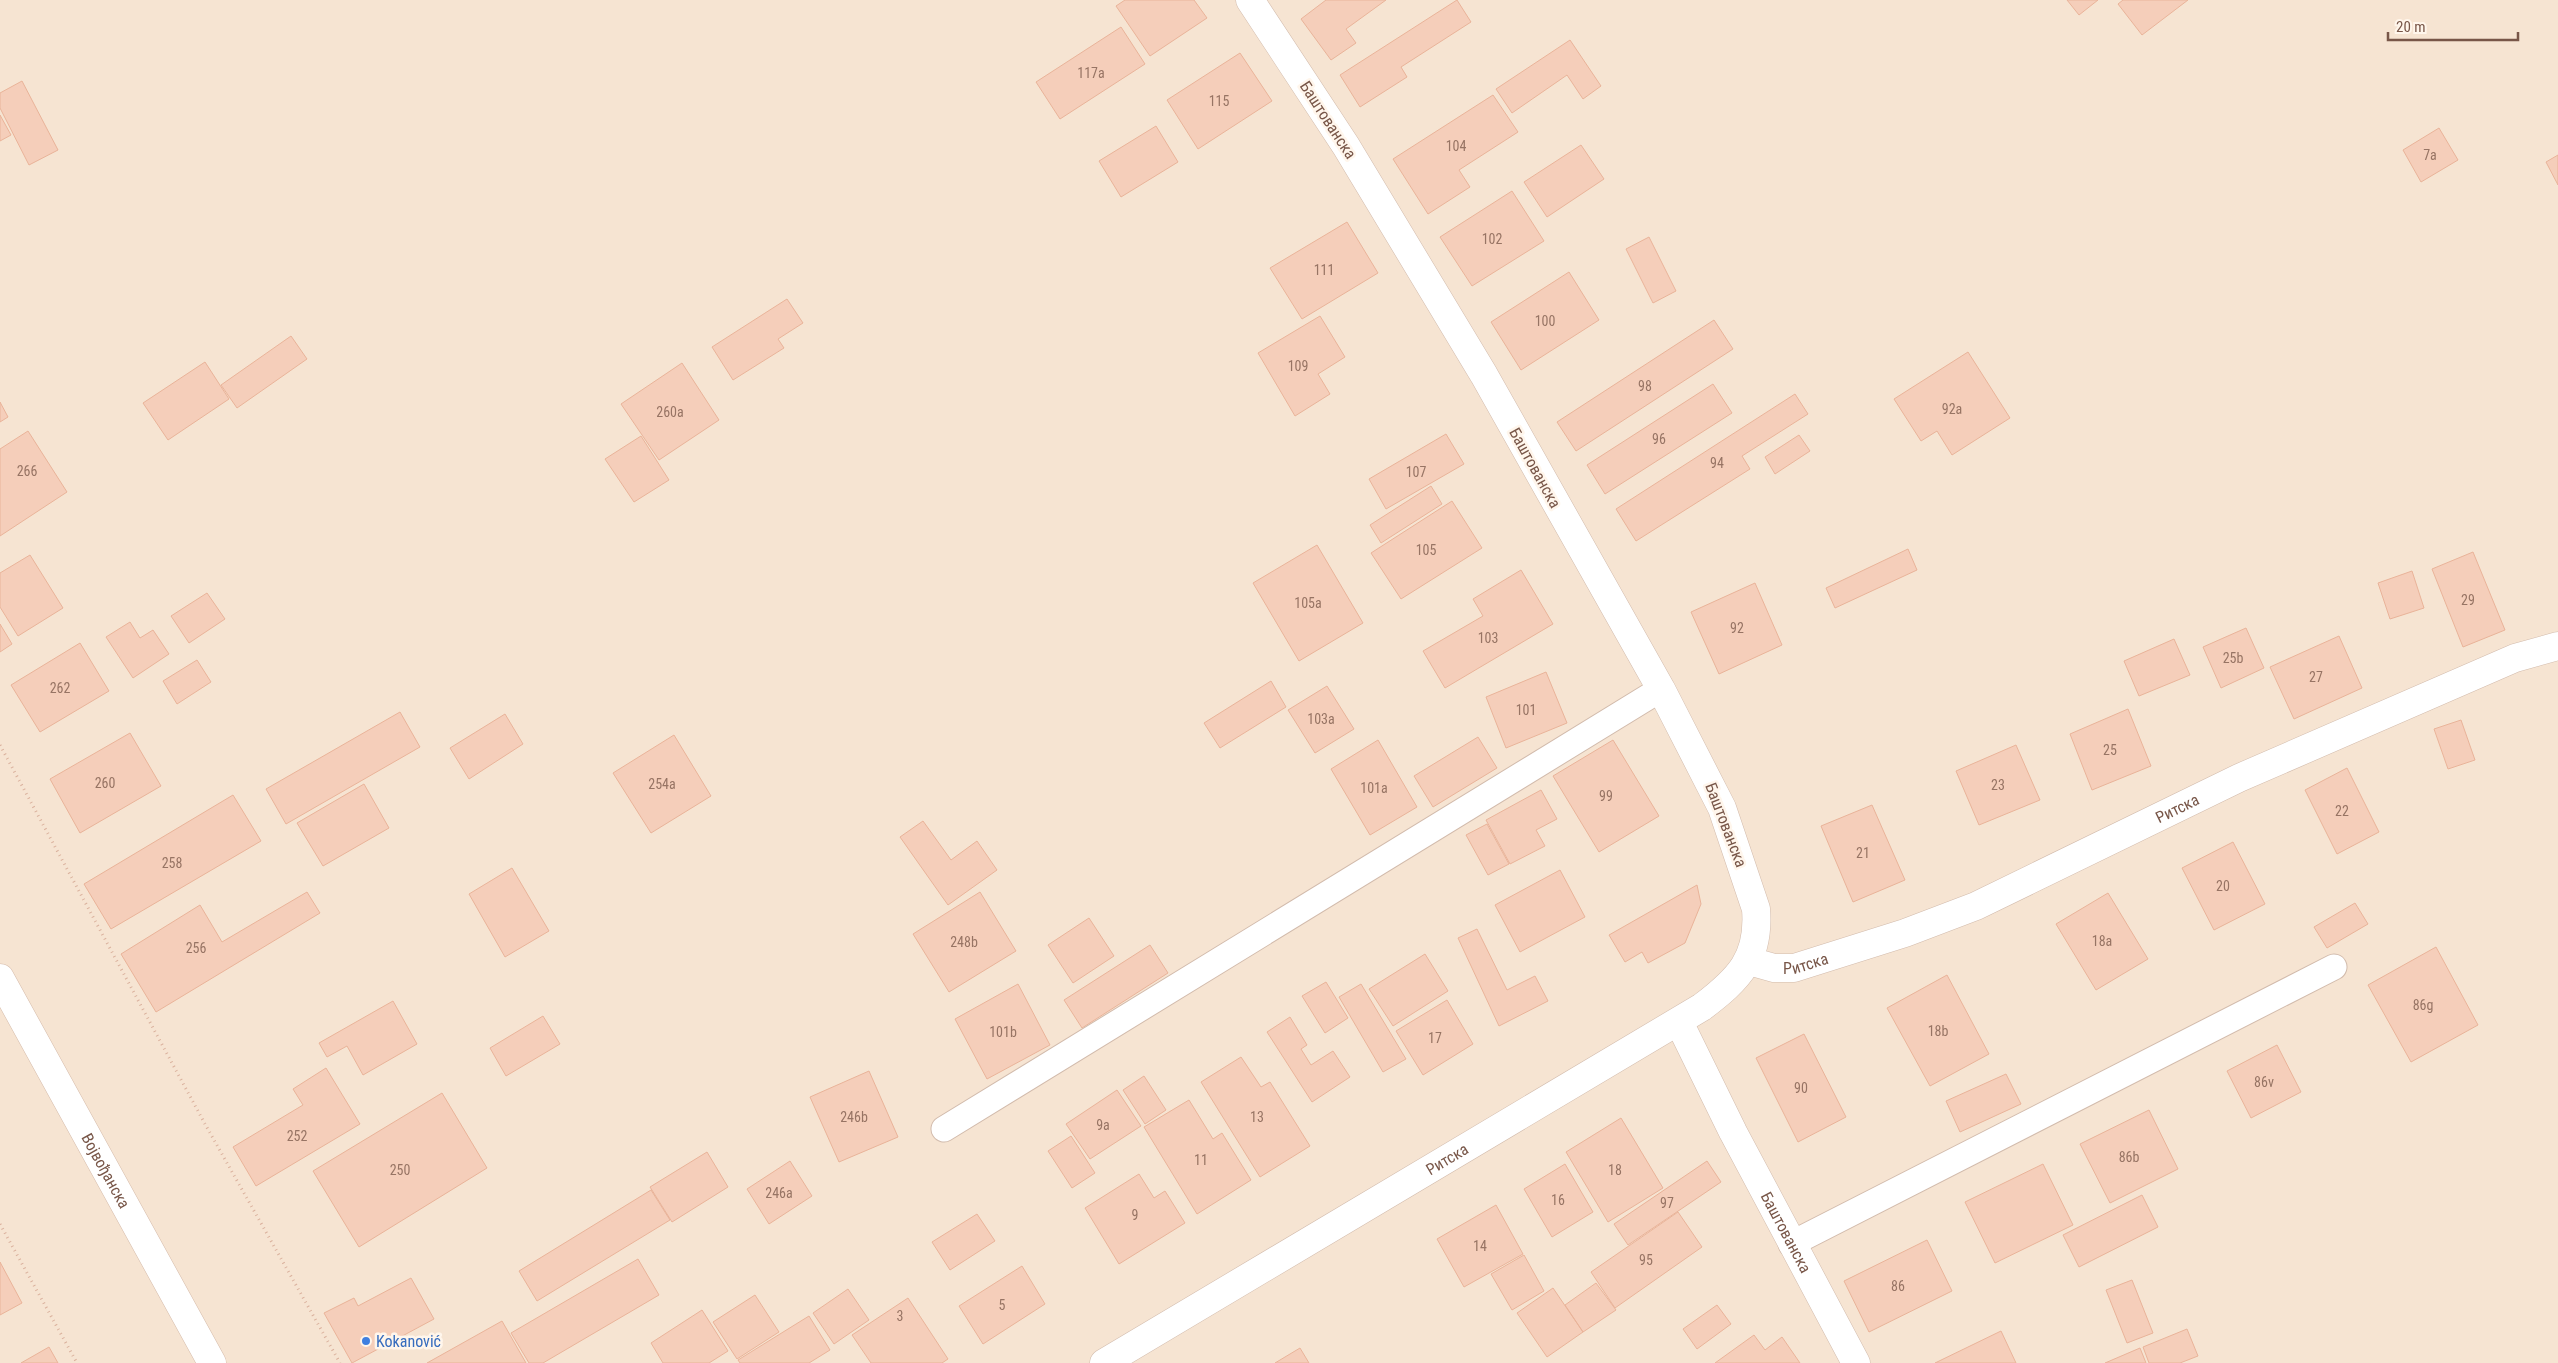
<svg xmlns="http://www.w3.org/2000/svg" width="2558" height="1363" viewBox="0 0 2558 1363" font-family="'Roboto Condensed',sans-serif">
	<rect width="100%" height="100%" fill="#fef2e4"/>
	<!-- residential -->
	<path fill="#f6e4d2" d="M 0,0 L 2558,0 L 2558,1363 L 0,1363 Z"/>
	<!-- building -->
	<path fill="#f5ceba" stroke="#e9b399" d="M 1125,0 L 1194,0 L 1207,18 L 1150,56 L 1116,6 Z
		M 1326,0 L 1386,0 L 1346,29 L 1356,43 L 1331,60 L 1301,19 Z
		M 1457,0 L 1471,22 L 1401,67 L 1407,77 L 1360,107 L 1340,75 Z
		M 2067,0 L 2098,0 L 2079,15 Z
		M 2123,0 L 2188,0 L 2142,35 L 2118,4 Z
		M 1121,27 L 1145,64 L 1060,119 L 1036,82 Z
		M 1570,40 L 1601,86 L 1583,99 L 1567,75 L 1512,113 L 1496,89 Z
		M 1240,53 L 1272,101 L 1198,149 L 1167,100 Z
		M 22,81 L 58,150 L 29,165 L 0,108 L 0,93 Z
		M 1493,95 L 1518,132 L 1459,170 L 1470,187 L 1428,214 L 1393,159 Z
		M 0,115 L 11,135 L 0,141 Z
		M 1156,126 L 1178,162 L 1121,197 L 1099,161 Z
		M 2439,128 L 2458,160 L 2421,182 L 2403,150 Z
		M 1581,145 L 1604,179 L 1547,217 L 1524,182 Z
		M 2558,155 L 2558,185 L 2546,162 Z
		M 1512,191 L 1544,241 L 1472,286 L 1440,237 Z
		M 1347,222 L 1378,273 L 1302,319 L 1270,268 Z
		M 1649,237 L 1676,291 L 1653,303 L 1626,249 Z
		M 1569,272 L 1599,320 L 1521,370 L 1491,322 Z
		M 787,299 L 803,323 L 778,339 L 784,348 L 733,380 L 712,347 Z
		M 1320,316 L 1345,357 L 1318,374 L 1330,394 L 1295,416 L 1258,353 Z
		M 1714,320 L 1733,349 L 1576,451 L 1557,422 Z
		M 291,336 L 307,359 L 237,408 L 221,385 Z
		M 1968,352 L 2010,418 L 1952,455 L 1937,431 L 1921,441 L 1894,399 Z
		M 205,362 L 229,399 L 168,440 L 143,403 Z
		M 682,363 L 719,420 L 659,460 L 621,404 Z
		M 1713,384 L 1732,413 L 1605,494 L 1587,465 Z
		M 1795,394 L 1808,414 L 1742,456 L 1750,469 L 1636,541 L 1616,509 Z
		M 0,402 L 8,417 L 0,422 Z
		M 28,431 L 67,492 L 0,536 L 0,449 Z
		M 1446,434 L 1464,464 L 1386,509 L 1369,479 Z
		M 1799,435 L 1810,451 L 1775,474 L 1765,457 Z
		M 641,436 L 669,480 L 634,502 L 605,459 Z
		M 1431,486 L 1442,504 L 1381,543 L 1370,525 Z
		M 1452,501 L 1482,548 L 1401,599 L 1371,553 Z
		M 1317,545 L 1363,623 L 1299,661 L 1253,583 Z
		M 1908,549 L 1917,570 L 1835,608 L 1826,588 Z
		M 2473,552 L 2505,630 L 2463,647 L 2432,569 Z
		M 30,555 L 63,608 L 18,636 L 0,607 L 0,573 Z
		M 1521,570 L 1553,624 L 1445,688 L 1423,651 L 1483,616 L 1473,599 Z
		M 2412,571 L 2424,608 L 2390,619 L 2378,583 Z
		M 1755,583 L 1782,645 L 1719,674 L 1691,612 Z
		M 207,593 L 225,619 L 189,643 L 171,616 Z
		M 130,622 L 140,638 L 153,630 L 169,654 L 133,678 L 106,637 Z
		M 0,624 L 12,644 L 0,652 Z
		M 2246,628 L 2264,668 L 2221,688 L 2203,647 Z
		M 2339,636 L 2362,688 L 2294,719 L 2270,667 Z
		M 2174,639 L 2190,675 L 2139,696 L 2124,661 Z
		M 80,643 L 109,691 L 40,732 L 11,685 Z
		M 197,660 L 211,682 L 177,704 L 163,681 Z
		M 1546,672 L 1567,723 L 1506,748 L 1486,697 Z
		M 1271,681 L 1286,707 L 1220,748 L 1204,723 Z
		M 1327,686 L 1354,729 L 1315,753 L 1288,710 Z
		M 2128,709 L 2151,766 L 2092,790 L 2070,734 Z
		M 400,712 L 420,747 L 286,824 L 266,789 Z
		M 505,714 L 523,744 L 469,779 L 450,748 Z
		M 2461,720 L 2475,760 L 2448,769 L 2434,729 Z
		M 130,733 L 161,786 L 80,833 L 50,779 Z
		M 674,735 L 711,796 L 651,833 L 613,773 Z
		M 1478,737 L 1497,768 L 1433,807 L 1414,776 Z
		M 1378,740 L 1417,807 L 1370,835 L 1331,769 Z
		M 1613,740 L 1659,816 L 1599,852 L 1553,776 Z
		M 2016,745 L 2040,800 L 1979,825 L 1956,771 Z
		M 2347,768 L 2379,832 L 2337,854 L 2305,790 Z
		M 364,784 L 389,828 L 323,866 L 297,823 Z
		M 1541,790 L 1557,819 L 1536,830 L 1545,846 L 1510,864 L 1486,820 Z
		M 233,795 L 261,841 L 111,929 L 84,884 Z
		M 1872,805 L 1905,880 L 1853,902 L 1821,826 Z
		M 923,821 L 951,860 L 977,841 L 997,870 L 948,905 L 900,837 Z
		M 1487,824 L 1509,864 L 1488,875 L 1466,835 Z
		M 2233,842 L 2265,904 L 2214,930 L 2182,868 Z
		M 512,868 L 549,931 L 505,957 L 469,894 Z
		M 1560,870 L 1585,917 L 1520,952 L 1495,905 Z
		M 1697,885 L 1701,904 L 1685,943 L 1648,963 L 1642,952 L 1625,962 L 1609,935 Z
		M 307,892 L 320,913 L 156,1012 L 121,954 L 200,905 L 222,942 Z
		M 980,892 L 1016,951 L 949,992 L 913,934 Z
		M 2108,893 L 2148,959 L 2096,990 L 2056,924 Z
		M 2355,903 L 2368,924 L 2327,948 L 2314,927 Z
		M 1089,918 L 1114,956 L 1073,983 L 1048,945 Z
		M 1477,929 L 1507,990 L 1535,976 L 1548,1001 L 1499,1026 L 1458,938 Z
		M 1150,945 L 1168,973 L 1082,1028 L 1064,1000 Z
		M 2436,947 L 2478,1025 L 2411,1062 L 2368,985 Z
		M 1425,954 L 1448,991 L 1393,1026 L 1369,989 Z
		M 1947,975 L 1989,1054 L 1930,1086 L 1887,1008 Z
		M 1326,982 L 1348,1018 L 1325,1033 L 1302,996 Z
		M 1018,984 L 1050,1045 L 987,1079 L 955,1019 Z
		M 1361,984 L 1406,1059 L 1383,1072 L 1339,997 Z
		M 1447,1000 L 1473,1044 L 1423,1075 L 1396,1031 Z
		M 393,1001 L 417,1044 L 363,1075 L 347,1046 L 327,1057 L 319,1043 Z
		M 543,1016 L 560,1044 L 506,1076 L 490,1048 Z
		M 1290,1017 L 1307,1045 L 1301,1049 L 1311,1065 L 1333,1051 L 1350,1077 L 1312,1102 L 1267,1032 Z
		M 1804,1034 L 1846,1117 L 1798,1142 L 1756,1058 Z
		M 2277,1045 L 2301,1092 L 2251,1118 L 2227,1071 Z
		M 1241,1057 L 1261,1087 L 1270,1082 L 1310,1146 L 1260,1177 L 1201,1082 Z
		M 326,1068 L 360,1124 L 256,1186 L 233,1147 L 303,1105 L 293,1089 Z
		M 869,1071 L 898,1137 L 839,1162 L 810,1097 Z
		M 2006,1074 L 2021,1104 L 1960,1132 L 1946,1101 Z
		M 1144,1076 L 1166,1110 L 1145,1124 L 1123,1090 Z
		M 1117,1090 L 1141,1126 L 1090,1159 L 1066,1124 Z
		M 442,1093 L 487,1168 L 359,1247 L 313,1171 Z
		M 1189,1100 L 1213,1139 L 1222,1133 L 1251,1180 L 1197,1214 L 1144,1127 Z
		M 2149,1110 L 2178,1169 L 2110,1203 L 2080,1144 Z
		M 1621,1118 L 1663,1188 L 1608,1222 L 1566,1152 Z
		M 1071,1136 L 1095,1173 L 1072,1188 L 1048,1151 Z
		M 707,1152 L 728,1187 L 672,1222 L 650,1187 Z
		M 790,1161 L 812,1196 L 769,1224 L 747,1189 Z
		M 1707,1161 L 1721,1182 L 1628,1245 L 1614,1224 Z
		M 1565,1164 L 1593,1212 L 1552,1237 L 1524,1189 Z
		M 2043,1164 L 2073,1225 L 1995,1263 L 1965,1202 Z
		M 1139,1174 L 1154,1198 L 1165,1191 L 1185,1223 L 1119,1264 L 1085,1208 Z
		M 651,1190 L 670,1220 L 537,1301 L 519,1271 Z
		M 2142,1195 L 2158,1227 L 2079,1267 L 2063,1235 Z
		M 1496,1205 L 1523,1254 L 1464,1287 L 1437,1239 Z
		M 1678,1212 L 1702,1247 L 1615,1308 L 1591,1272 Z
		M 977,1214 L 995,1241 L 950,1270 L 932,1242 Z
		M 1927,1240 L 1952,1291 L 1869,1332 L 1844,1281 Z
		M 1524,1255 L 1544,1291 L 1512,1310 L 1491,1274 Z
		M 638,1259 L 659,1295 L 543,1363 L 529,1363 L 511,1333 Z
		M 0,1262 L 22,1303 L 0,1315 Z
		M 1022,1266 L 1045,1304 L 983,1344 L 959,1306 Z
		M 411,1278 L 434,1319 L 352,1363 L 324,1313 L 354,1298 L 358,1306 Z
		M 2132,1280 L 2153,1333 L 2127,1343 L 2106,1290 Z
		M 1596,1283 L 1616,1310 L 1583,1332 L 1565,1305 Z
		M 1553,1288 L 1583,1332 L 1547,1357 L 1517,1313 Z
		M 848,1289 L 869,1320 L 834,1344 L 813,1313 Z
		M 755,1295 L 779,1332 L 737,1359 L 713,1322 Z
		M 908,1298 L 948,1359 L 942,1363 L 871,1363 L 852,1335 Z
		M 1717,1305 L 1731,1324 L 1697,1349 L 1683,1329 Z
		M 702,1310 L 728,1351 L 709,1363 L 663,1363 L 651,1343 Z
		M 809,1316 L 830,1350 L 809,1363 L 740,1363 L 738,1360 Z
		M 502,1321 L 526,1363 L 427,1363 Z
		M 2187,1329 L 2198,1356 L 2180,1363 L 2149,1363 L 2143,1347 Z
		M 2001,1331 L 2016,1363 L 1935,1363 Z
		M 1754,1335 L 1765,1350 L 1782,1337 L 1800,1363 L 1715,1363 Z
		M 49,1347 L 58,1363 L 21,1363 Z
		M 1300,1348 L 1309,1363 L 1275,1363 Z
		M 2140,1348 L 2146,1363 L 2105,1363 Z"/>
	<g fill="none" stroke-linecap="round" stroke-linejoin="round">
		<defs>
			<path id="lane" d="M 944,1129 L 1661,689
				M 1791,1244 L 2334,967"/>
			<g id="street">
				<path id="s1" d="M 1749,961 L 1774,968 L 1794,968 L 1905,933 L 1976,906 L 2239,778 L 2515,658 L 2558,646"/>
				<path id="s2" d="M 1679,1022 L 1733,1132 L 1856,1363"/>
				<path id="s3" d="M 1104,1363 L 1702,1007 C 1739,979 1760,958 1756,909 L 1722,808 L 1661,689 L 1484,375 L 1346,146 L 1250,0"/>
			</g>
			<g id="secondary">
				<path id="s4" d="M 0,978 L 212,1363"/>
			</g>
		</defs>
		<!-- lane casing -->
		<use href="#lane" stroke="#d2bbac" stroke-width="27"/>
		<!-- street casing -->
		<use href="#street" stroke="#d2bbac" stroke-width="29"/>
		<!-- secondary casing -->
		<use href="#secondary" stroke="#d5bbaa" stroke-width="29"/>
		<!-- path -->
		<path stroke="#dab19d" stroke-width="3" stroke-dasharray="1 4" stroke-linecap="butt" d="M 0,745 L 205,1124 L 340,1363
			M 0,1224 L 77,1363"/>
		<!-- lane -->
		<use href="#lane" stroke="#fff" stroke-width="25"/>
		<!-- street -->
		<use href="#street" stroke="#fff" stroke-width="28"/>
		<!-- secondary -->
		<use href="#secondary" stroke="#fff" stroke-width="28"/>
	</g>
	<!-- markers -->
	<circle fill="#3f7fe0" stroke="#fff6ec" stroke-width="2" cx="366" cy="1341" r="5"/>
	<g text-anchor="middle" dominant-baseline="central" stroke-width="5" stroke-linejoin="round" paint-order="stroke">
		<!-- number labels -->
		<g font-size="14" fill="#977464">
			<text x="1091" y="73">117a</text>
			<text x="1219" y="101">115</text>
			<text x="1456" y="146">104</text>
			<text x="2430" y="155">7a</text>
			<text x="1492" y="239">102</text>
			<text x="1324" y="270">111</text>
			<text x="1545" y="321">100</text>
			<text x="1298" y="366">109</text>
			<text x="1645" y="386">98</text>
			<text x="1952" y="409">92a</text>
			<text x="670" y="412">260a</text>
			<text x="1659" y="439">96</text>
			<text x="1717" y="463">94</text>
			<text x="27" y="471">266</text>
			<text x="1416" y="472">107</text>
			<text x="1426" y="550">105</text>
			<text x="2468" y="600">29</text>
			<text x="1308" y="603">105a</text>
			<text x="1737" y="628">92</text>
			<text x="1488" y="638">103</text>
			<text x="2233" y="658">25b</text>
			<text x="2316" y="677">27</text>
			<text x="60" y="688">262</text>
			<text x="1526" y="710">101</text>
			<text x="1321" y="719">103a</text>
			<text x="2110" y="750">25</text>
			<text x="105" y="783">260</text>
			<text x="662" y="784">254a</text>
			<text x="1998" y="785">23</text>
			<text x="1374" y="788">101a</text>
			<text x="1606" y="796">99</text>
			<text x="2342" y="811">22</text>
			<text x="1863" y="853">21</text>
			<text x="172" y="863">258</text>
			<text x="2223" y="886">20</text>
			<text x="2102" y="941">18a</text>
			<text x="964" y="942">248b</text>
			<text x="196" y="948">256</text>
			<text x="2423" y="1005">86g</text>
			<text x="1938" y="1031">18b</text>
			<text x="1003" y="1032">101b</text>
			<text x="1435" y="1038">17</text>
			<text x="2264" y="1082">86v</text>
			<text x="1801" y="1088">90</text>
			<text x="854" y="1117">246b</text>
			<text x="1257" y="1117">13</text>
			<text x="1103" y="1125">9a</text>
			<text x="297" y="1136">252</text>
			<text x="2129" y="1157">86b</text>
			<text x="1201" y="1160">11</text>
			<text x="400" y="1170">250</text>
			<text x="1615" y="1170">18</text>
			<text x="779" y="1193">246a</text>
			<text x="1558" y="1200">16</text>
			<text x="1667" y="1203">97</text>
			<text x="1135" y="1215">9</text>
			<text x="1480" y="1246">14</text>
			<text x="1646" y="1260">95</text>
			<text x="1898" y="1286">86</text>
			<text x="1002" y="1305">5</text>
			<text x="900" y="1316">3</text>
		</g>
		<!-- street labels -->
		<g font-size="16" fill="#785648" stroke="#fff6ec">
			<text transform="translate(1328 120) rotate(57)">Баштованска</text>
			<text transform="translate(1535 468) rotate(61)">Баштованска</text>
			<text stroke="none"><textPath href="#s1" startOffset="462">Ритска</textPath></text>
			<text transform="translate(1726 825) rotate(69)">Баштованска</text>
			<text stroke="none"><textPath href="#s1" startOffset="58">Ритска</textPath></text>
			<text stroke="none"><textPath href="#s3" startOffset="399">Ритска</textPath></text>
			<text stroke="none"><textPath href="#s4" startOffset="220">Војвођанска</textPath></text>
			<text stroke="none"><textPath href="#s2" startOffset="236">Баштованска</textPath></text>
		</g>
		<!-- shop labels -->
		<g font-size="16" fill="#366cbe" stroke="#fff6ec" text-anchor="start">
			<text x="376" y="1341">Kokanović</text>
		</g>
	</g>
	<!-- scale -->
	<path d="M2388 32v8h130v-8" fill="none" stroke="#785648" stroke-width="2.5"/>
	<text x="2396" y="32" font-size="15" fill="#785648" stroke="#fff6ec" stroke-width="4" paint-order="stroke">20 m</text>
</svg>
